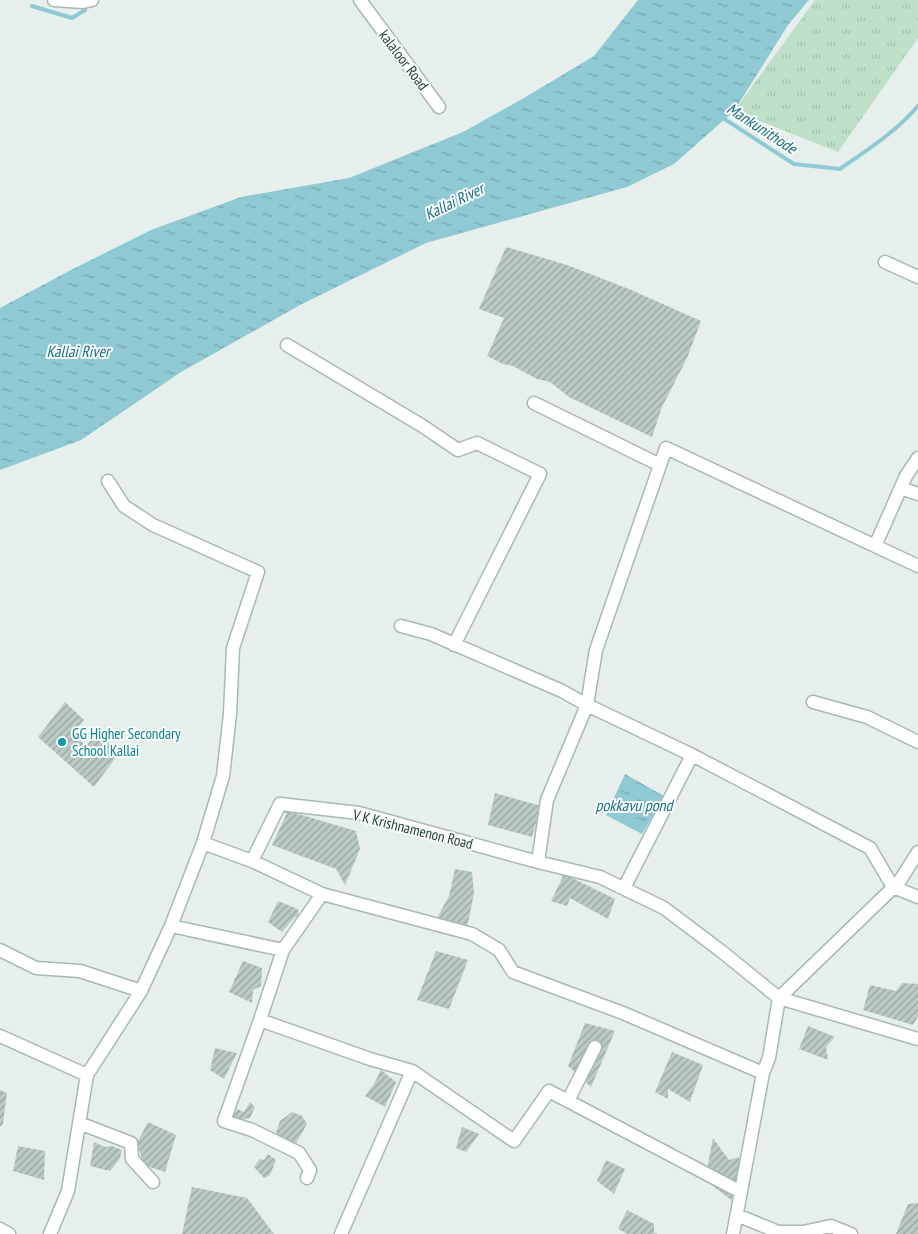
<svg xmlns="http://www.w3.org/2000/svg" width="918" height="1234" viewBox="0 0 918 1234" font-family="'PT Sans Narrow',sans-serif">
	<defs>
		<pattern id="grass-tufts" width="24" height="20" patternUnits="userSpaceOnUse" patternTransform="scale(1.25)"><rect width="24" height="20" fill="#bfe0c8"/><path d="M3 7l-1-3M5 7V3M7 7l1-3M15 17l-1-3M17 17v-4M19 17l1-3" fill="none" stroke="#a4c1ad"/></pattern>
		<pattern id="water-ripples" width="26" height="14" patternUnits="userSpaceOnUse" patternTransform="scale(1.25)"><rect width="26" height="14" fill="#8ec9d4"/><path d="M2 4q2-2 4 0t4 0M15 11q2-2 4 0t4 0" fill="none" stroke="#74a5ad"/></pattern>
		<pattern id="building-hatch" width="6" height="6" patternUnits="userSpaceOnUse" patternTransform="scale(1.25)"><rect width="6" height="6" fill="#bbcac4"/><path d="M-1 1l2-2M0 6l6-6M5 7l2-2" fill="none" stroke="#98a6a0"/></pattern>
	</defs>
	<rect width="100%" height="100%" fill="#e6efeb"/>
	<!-- grass -->
	<path fill="url(#grass-tufts)" d="M 815,0 L 918,0 L 918,38 L 838,152 L 734,111 Z"/>
	<!-- water -->
	<path fill="url(#water-ripples)" d="M 638,0 L 809,0 L 788,25 L 734,111 L 674,164 L 627,187 L 426,243 L 300,305 L 181,372 L 81,440 L 0,470 L 0,308 L 69,271 L 151,230 L 241,197 L 349,178 L 463,132 L 524,98 L 594,56 Z
		M 625,774 L 664,796 L 642,834 L 606,815 Z"/>
	<g fill="none" stroke-linecap="round" stroke-linejoin="round">
		<!-- stream -->
		<path stroke="#8ec9d4" stroke-width="4" d="M 32,6 L 72,18 L 85,10
			M 723,118 L 794,164 L 840,169 C 867,150 897,131 918,106"/>
	</g>
	<!-- building -->
	<path fill="url(#building-hatch)" d="M 506,247 L 567,265 L 629,289 L 701,321 L 687,358 L 662,407 L 652,437 L 569,397 L 550,382 L 537,379 L 513,366 L 503,364 L 487,356 L 504,318 L 479,309 Z
		M 65,702 L 84,720 L 73,734 L 86,746 L 98,732 L 119,753 L 94,787 L 38,737 Z
		M 495,793 L 541,806 L 532,837 L 488,825 Z
		M 288,811 L 356,831 L 360,849 L 345,885 L 336,869 L 272,845 Z
		M 455,869 L 472,872 L 474,893 L 467,928 L 437,918 L 449,896 Z
		M 564,874 L 615,899 L 608,919 L 570,898 L 567,906 L 551,901 Z
		M 278,901 L 298,909 L 299,917 L 295,917 L 282,932 L 268,922 Z
		M 436,951 L 468,960 L 449,1009 L 417,1000 Z
		M 243,961 L 262,968 L 261,986 L 253,990 L 252,1003 L 229,992 Z
		M 902,983 L 918,984 L 918,1016 L 913,1025 L 863,1010 L 870,985 L 896,991 Z
		M 585,1023 L 615,1031 L 591,1087 L 568,1066 Z
		M 808,1026 L 835,1037 L 826,1047 L 828,1060 L 799,1049 Z
		M 215,1048 L 237,1053 L 224,1079 L 210,1070 Z
		M 672,1052 L 703,1065 L 690,1102 L 668,1089 L 668,1099 L 655,1092 Z
		M 381,1070 L 396,1082 L 385,1107 L 365,1096 L 374,1084 Z
		M 0,1090 L 7,1093 L 3,1124 L 0,1127 Z
		M 250,1102 L 255,1107 L 250,1118 L 244,1119 L 243,1121 L 233,1117 L 237,1109 L 244,1112 Z
		M 292,1112 L 302,1116 L 307,1124 L 296,1143 L 281,1141 L 276,1132 L 280,1121 Z
		M 148,1122 L 176,1135 L 165,1172 L 144,1165 L 137,1143 Z
		M 462,1127 L 479,1134 L 466,1152 L 456,1148 Z
		M 713,1138 L 729,1160 L 739,1157 L 740,1173 L 734,1202 L 705,1180 Z
		M 94,1142 L 105,1147 L 112,1146 L 122,1150 L 119,1160 L 110,1171 L 90,1166 Z
		M 18,1146 L 45,1151 L 44,1180 L 13,1171 Z
		M 268,1154 L 276,1160 L 270,1175 L 264,1178 L 254,1167 L 260,1159 L 264,1160 Z
		M 606,1160 L 625,1169 L 614,1194 L 597,1181 Z
		M 192,1187 L 247,1198 L 274,1234 L 182,1234 Z
		M 918,1203 L 918,1234 L 896,1234 L 908,1204 Z
		M 627,1210 L 654,1224 L 654,1232 L 657,1234 L 628,1234 L 618,1229 Z"/>
	<g fill="none" stroke-linecap="round" stroke-linejoin="round">
		<defs>
			<path id="minor" d="M 54,0 L 83,2 L 92,0
				M 360,0 L 439,107
				M 885,262 L 918,277
				M 287,345 L 421,425 L 458,450 L 477,443 L 540,474 L 454,645
				M 534,403 L 660,465
				M 108,481 L 124,506 L 153,525 L 258,572 L 233,648 L 230,714 L 223,776 L 203,843
				M 901,488 L 918,494
				M 875,546 L 906,476 L 918,458
				M 401,626 L 431,634 L 562,691 L 587,705 L 692,755 L 624,888
				M 813,702 L 867,717 L 918,742
				M 692,755 L 870,848 L 893,887 L 918,897
				M 252,861 L 322,894 L 472,934 L 499,950 L 513,972 L 623,1013 L 763,1073 L 733,1234
				M 538,862 L 547,800 L 587,705 L 596,650 L 666,448 L 918,566
				M 171,926 L 283,950 L 260,1020 L 370,1059 L 412,1071 L 514,1141 L 549,1091 L 741,1192
				M 0,950 L 36,968 L 80,971 L 141,991
				M 283,950 L 322,894
				M 260,1020 L 224,1121 L 252,1130 L 299,1153 L 310,1170 L 307,1178
				M 0,1036 L 87,1075
				M 763,1073 L 769,1058 L 779,998 L 899,882 L 918,852
				M 568,1101 L 595,1047
				M 79,1123 L 131,1143 L 132,1159 L 153,1182
				M 737,1215 L 778,1232 L 803,1232 L 831,1226 L 851,1234
				M 0,1229 L 9,1234
				M 50,1234 L 68,1191 L 87,1075 L 141,991 L 171,926 L 203,843 L 252,861 L 280,804 L 359,813 L 538,862 L 600,877 L 664,908 L 721,951 L 779,998 L 918,1039
				M 341,1234 L 412,1071"/>
		</defs>
		<!-- minor casing -->
		<use href="#minor" stroke="#a8b8b2" stroke-width="15"/>
		<!-- minor -->
		<use href="#minor" stroke="#fff" stroke-width="12"/>
	</g>
	<!-- markers -->
	<circle fill="#0f9aa8" stroke="#f7fbf9" stroke-width="2" cx="62" cy="742" r="5"/>
	<g text-anchor="middle" dominant-baseline="central" stroke-width="4" stroke-linejoin="round" paint-order="stroke">
		<!-- street labels -->
		<g font-size="15" fill="#24423a" stroke="#f7fbf9">
			<text transform="translate(404 60) rotate(53)">kalaloor Road</text>
			<text transform="translate(413 829) rotate(14)">V K Krishnamenon Road</text>
		</g>
		<!-- culture labels -->
		<g font-size="15" fill="#0d838f" stroke="#f7fbf9" text-anchor="start">
			<text x="72" y="733">GG Higher Secondary<tspan x="72" dy="17">School Kallai</tspan></text>
		</g>
		<!-- water labels -->
		<g font-size="16" font-style="italic" fill="#1c6f80" stroke="#f7fbf9">
			<text transform="translate(762 128) rotate(33)">Mankunithode</text>
			<text transform="translate(454 201) rotate(-26)">Kallai River</text>
			<text x="78" y="351">Kallai River</text>
			<text x="634" y="805">pokkavu pond</text>
		</g>
	</g>
</svg>
